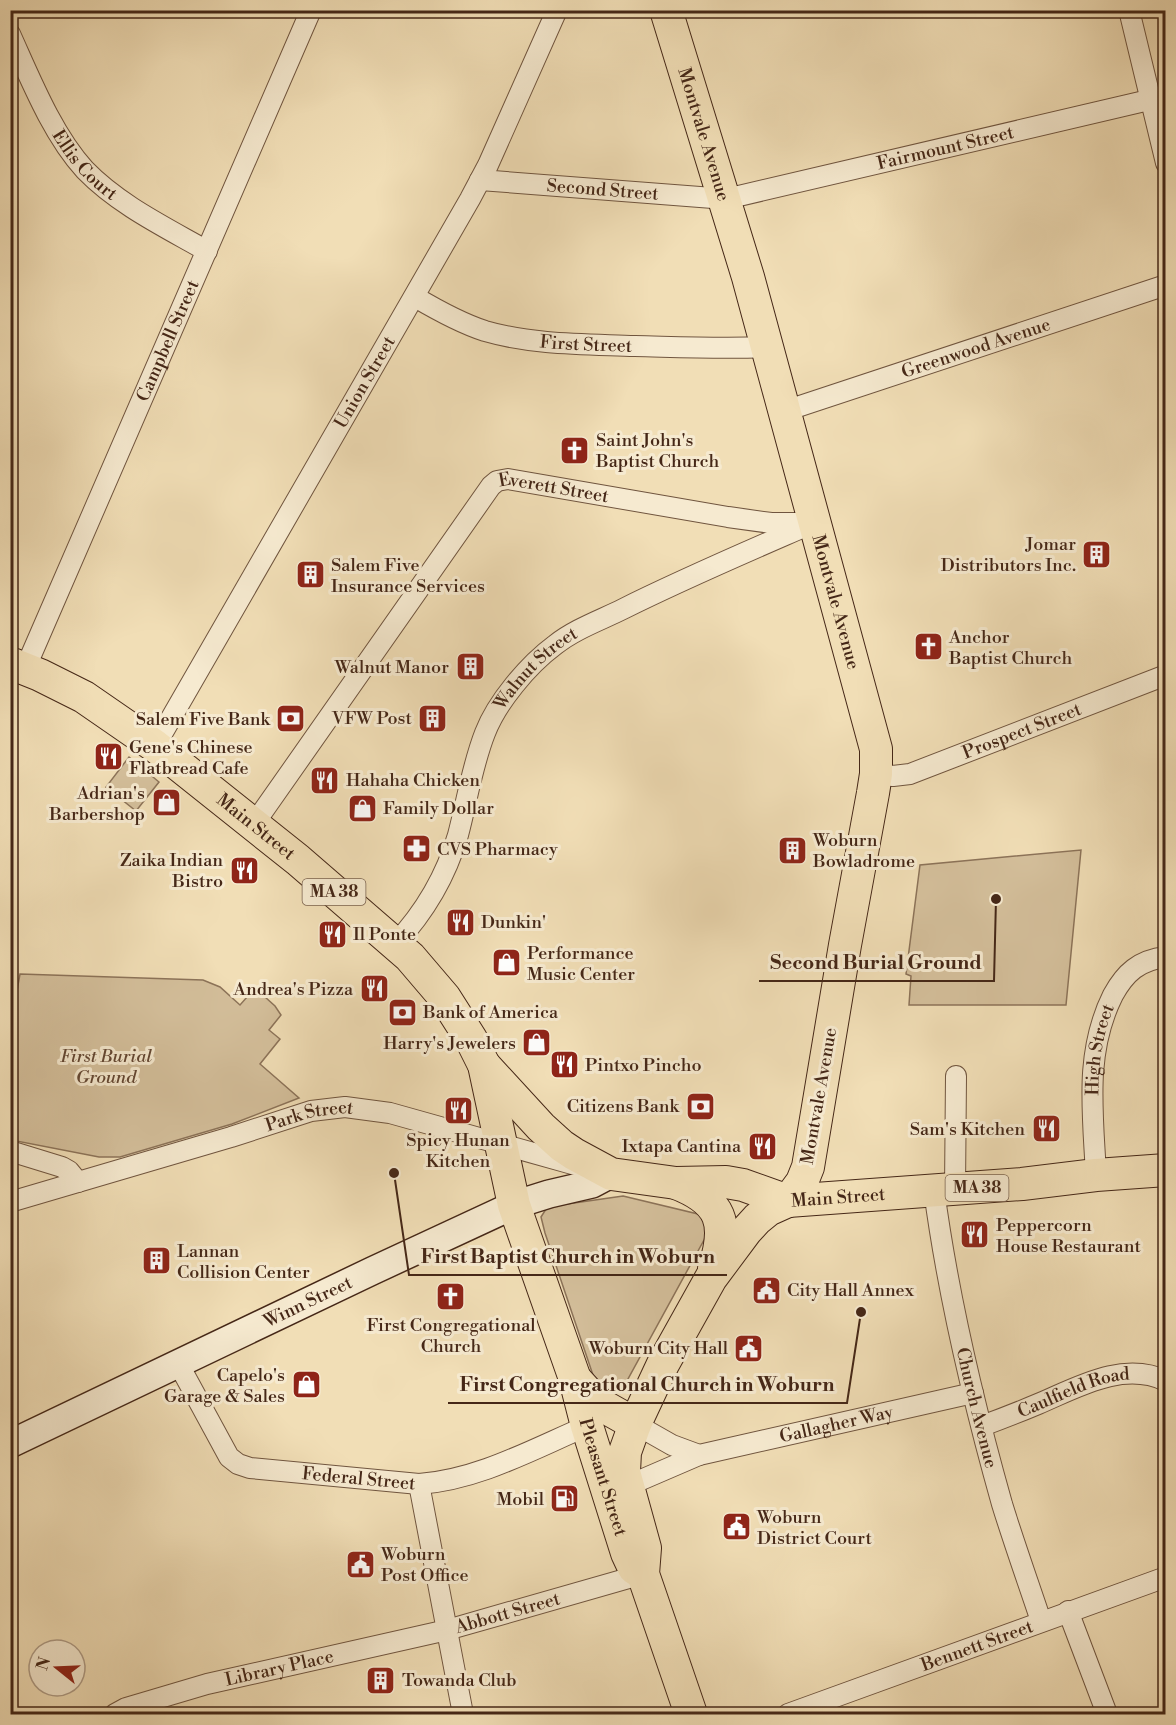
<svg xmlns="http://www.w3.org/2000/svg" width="1176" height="1725" viewBox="0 0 1176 1725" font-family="'Libre Bodoni',serif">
	<rect width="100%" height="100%" fill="#f1deb6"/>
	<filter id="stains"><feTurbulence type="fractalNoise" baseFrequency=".00333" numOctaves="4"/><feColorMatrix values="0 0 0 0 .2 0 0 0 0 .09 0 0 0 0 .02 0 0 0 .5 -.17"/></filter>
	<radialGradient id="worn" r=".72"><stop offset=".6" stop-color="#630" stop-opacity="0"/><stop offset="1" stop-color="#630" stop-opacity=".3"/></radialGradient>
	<!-- green -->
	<path fill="#d4bf9b" stroke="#8c7359" stroke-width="1.5" d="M 129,757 L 159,782 L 136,811 L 106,787 Z
		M 1081,850 L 1066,1005 L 909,1005 L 911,976 L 906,974 L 920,865 Z
		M 20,974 L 203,980 L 220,987 L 240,1005 L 255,988 L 275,1006 L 281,1015 L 269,1030 L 280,1039 L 260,1064 L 299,1098 L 232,1124 L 120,1157 L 99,1157 L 11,1140 L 11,1024 Z
		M 623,1196 L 702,1215 L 708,1230 L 704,1240 L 623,1388 C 612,1399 603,1390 595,1381 L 545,1233 L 541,1217 L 546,1209 L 553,1206 Z"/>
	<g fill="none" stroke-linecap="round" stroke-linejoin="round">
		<defs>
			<g id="minor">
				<path d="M 1129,10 L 1166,163"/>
				<path id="s1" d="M 10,34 C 30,78 52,134 85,170 C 119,205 165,227 207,251"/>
				<path id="s2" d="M 480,180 L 726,199 L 1166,96"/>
				<path id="s3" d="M 415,297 C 437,310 460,323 485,331 C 533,345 585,344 635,346 C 679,347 723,349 767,347"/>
				<path id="s4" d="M 785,411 L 1166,285"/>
				<path id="s5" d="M 25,669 L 311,10"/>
				<path id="s6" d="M 155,746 L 470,199 L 488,165 L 557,10"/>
				<path id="s7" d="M 876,774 L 893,776 L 910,774 L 1166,675"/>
				<path id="s8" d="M 254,824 L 491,486 L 497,481 L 508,479 L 728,517 L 771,523 L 814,523"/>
				<path id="s9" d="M 395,944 C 424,913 446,876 458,835 C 467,801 472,766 485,733 C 497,702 528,665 555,645 C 575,629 601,620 623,609 C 683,579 744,553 806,526"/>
				<path d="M 10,1151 L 62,1167 L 69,1171 L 78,1182"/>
				<path id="s10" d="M 1096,1175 C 1093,1113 1084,1053 1113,995 C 1125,973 1139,960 1166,957"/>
				<path d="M 955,1189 L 956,1076"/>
				<path id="s11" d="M 934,1190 C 948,1296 973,1401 1002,1504 C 1014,1543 1028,1582 1041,1621"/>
				<path id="s12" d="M 10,1202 L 231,1137 L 311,1111 L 345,1107 L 390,1113 L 576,1165"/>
				<path id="s13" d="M 179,1365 L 229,1457 L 238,1464 L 250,1468 L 419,1484 C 478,1480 533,1449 587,1426"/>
				<path id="s14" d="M 635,1424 L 672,1445 L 699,1455 L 973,1393"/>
				<path id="s15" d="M 982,1426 C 1001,1419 1019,1412 1038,1404 C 1076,1388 1123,1360 1166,1381"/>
				<path d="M 419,1484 L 463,1714"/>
				<path d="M 627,1486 L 699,1455"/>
				<path d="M 1068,1611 L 1107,1714"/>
				<path id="s16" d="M 115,1714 L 126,1708 L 207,1684 L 447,1630 L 643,1574"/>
				<path id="s17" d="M 788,1714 L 1166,1577"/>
			</g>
			<g id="secondary">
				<path id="s18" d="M 10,1444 L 372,1271 L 514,1205 L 549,1194 L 592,1184 L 611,1174"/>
			</g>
			<g id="primary">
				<path id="s19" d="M 666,10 L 748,277 L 876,749 L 876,774 L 873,793 L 845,945 L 808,1167 L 802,1182 L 788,1201"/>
				<path id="s20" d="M 10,663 L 40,675 L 84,697 L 155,746 L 298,860 L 410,957 L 445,998 L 471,1039 L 484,1065 L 514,1205 L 575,1379 L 587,1426 L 627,1553 L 634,1568 L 643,1574"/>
				<path id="s21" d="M 484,1065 L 541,1127 L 562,1146 L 574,1154 L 611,1174 L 676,1183 L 726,1182 L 743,1185 L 788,1201 L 1022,1184 L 1096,1175 L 1166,1170"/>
				<path d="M 676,1183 C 722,1201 729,1223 714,1269"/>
				<path d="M 576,1380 L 596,1402 L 635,1424"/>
				<path d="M 691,1714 L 643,1574 L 645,1548 L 624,1472 L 625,1452 L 635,1424 L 663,1364 L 711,1278 L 746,1231 L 757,1219 L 768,1210 L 788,1201"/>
			</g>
		</defs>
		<!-- minor casing -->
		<use href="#minor" stroke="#70553f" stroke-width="22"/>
		<!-- secondary casing -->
		<use href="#secondary" stroke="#452717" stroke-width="30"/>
		<!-- primary casing -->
		<use href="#primary" stroke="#452717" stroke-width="34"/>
		<!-- minor -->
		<use href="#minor" stroke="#f6ead0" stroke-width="20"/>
		<!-- secondary -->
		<use href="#secondary" stroke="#f6ead0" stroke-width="27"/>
		<!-- primary -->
		<use href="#primary" stroke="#f1deb6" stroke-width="32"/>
	</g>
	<!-- icons -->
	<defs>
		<symbol id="church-square" viewBox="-11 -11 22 22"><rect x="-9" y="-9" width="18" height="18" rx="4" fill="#8f2418" stroke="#f6ead0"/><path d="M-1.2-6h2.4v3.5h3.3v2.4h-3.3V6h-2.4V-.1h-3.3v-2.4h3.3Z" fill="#fff"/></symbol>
		<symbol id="building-square" viewBox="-11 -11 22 22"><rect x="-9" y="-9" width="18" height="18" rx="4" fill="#8f2418" stroke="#f6ead0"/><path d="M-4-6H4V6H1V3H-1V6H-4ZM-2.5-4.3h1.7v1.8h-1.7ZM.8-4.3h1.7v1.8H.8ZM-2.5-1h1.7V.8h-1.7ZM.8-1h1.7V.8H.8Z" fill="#fff"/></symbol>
		<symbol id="bank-square" viewBox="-11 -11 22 22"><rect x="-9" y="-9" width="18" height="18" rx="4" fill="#8f2418" stroke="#f6ead0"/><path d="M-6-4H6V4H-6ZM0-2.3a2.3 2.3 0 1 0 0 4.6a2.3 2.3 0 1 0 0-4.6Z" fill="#fff"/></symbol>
		<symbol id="restaurant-square" viewBox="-11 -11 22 22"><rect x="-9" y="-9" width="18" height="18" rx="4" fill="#8f2418" stroke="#f6ead0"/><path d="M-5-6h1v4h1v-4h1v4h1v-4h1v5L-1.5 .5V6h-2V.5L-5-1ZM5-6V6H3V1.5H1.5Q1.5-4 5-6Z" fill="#fff"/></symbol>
		<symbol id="shop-square" viewBox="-11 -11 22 22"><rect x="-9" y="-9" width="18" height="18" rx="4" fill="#8f2418" stroke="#f6ead0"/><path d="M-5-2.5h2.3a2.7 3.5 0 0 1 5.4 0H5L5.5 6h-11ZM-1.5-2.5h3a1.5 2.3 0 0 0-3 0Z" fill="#fff"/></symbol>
		<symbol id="pharmacy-square" viewBox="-11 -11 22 22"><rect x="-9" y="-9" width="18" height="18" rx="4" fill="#8f2418" stroke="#f6ead0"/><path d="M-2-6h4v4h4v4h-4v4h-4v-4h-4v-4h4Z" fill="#fff"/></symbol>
		<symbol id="civic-square" viewBox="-11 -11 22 22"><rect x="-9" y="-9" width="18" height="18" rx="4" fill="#8f2418" stroke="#f6ead0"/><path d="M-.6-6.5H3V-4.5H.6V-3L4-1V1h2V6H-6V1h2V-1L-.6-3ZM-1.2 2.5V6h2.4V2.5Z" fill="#fff"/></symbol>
		<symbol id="fuel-square" viewBox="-11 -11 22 22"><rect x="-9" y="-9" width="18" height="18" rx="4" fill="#8f2418" stroke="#f6ead0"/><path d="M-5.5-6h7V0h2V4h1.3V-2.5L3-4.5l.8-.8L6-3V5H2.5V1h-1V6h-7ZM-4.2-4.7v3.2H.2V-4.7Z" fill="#fff"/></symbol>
	</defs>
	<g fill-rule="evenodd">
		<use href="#church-square" x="558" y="434" width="33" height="33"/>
		<use href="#building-square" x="1080" y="538" width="33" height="33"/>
		<use href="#building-square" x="294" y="558" width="33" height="33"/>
		<use href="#church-square" x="912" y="630" width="33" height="33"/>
		<use href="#building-square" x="454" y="650" width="33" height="33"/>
		<use href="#building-square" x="416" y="702" width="33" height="33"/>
		<use href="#bank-square" x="274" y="702" width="33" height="33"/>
		<use href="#restaurant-square" x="92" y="740" width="33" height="33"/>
		<use href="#restaurant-square" x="308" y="764" width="33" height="33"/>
		<use href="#shop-square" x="150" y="786" width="33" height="33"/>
		<use href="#shop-square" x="346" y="792" width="33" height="33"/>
		<use href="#pharmacy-square" x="400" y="832" width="33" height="33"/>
		<use href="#building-square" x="776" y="834" width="33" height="33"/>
		<use href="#restaurant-square" x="228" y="854" width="33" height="33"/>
		<use href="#restaurant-square" x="444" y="906" width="33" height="33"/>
		<use href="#restaurant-square" x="316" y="918" width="33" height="33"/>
		<use href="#shop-square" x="490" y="946" width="33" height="33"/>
		<use href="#restaurant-square" x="358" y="972" width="33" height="33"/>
		<use href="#bank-square" x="386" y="996" width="33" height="33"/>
		<use href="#shop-square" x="520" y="1026" width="33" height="33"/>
		<use href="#restaurant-square" x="548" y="1048" width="33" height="33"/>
		<use href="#bank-square" x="684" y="1090" width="33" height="33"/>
		<use href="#restaurant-square" x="442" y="1094" width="33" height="33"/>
		<use href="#restaurant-square" x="1030" y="1112" width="33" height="33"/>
		<use href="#restaurant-square" x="746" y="1130" width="33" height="33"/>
		<use href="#restaurant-square" x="958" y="1218" width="33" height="33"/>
		<use href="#building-square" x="140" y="1244" width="33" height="33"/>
		<use href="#civic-square" x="750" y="1274" width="33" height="33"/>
		<use href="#church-square" x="434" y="1280" width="33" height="33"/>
		<use href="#civic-square" x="732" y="1332" width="33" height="33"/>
		<use href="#shop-square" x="290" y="1368" width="33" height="33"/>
		<use href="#fuel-square" x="548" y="1482" width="33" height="33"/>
		<use href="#civic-square" x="720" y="1510" width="33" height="33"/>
		<use href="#civic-square" x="344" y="1548" width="33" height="33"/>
		<use href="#building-square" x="364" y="1664" width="33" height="33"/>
	</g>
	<g text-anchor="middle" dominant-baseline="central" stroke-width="6" stroke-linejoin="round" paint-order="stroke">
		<!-- shield labels -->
		<g fill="#f6ead0" stroke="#7a624e" stroke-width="1.5">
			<rect x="302.5" y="879" width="63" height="26" rx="4.5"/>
			<rect x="945.5" y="1175" width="63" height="26" rx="4.5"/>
		</g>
		<g font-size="16" font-weight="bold" fill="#452717">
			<text x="334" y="892">MA 38</text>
			<text x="977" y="1188">MA 38</text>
		</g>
		<!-- street labels -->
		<g font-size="18" fill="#452717" stroke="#f6ead0">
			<text stroke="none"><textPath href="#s19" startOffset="130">Montvale Avenue</textPath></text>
			<text stroke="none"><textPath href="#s2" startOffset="472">Fairmount Street</textPath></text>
			<text stroke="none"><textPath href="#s1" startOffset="152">Ellis Court</textPath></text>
			<text stroke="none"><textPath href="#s2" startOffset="123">Second Street</textPath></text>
			<text stroke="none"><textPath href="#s5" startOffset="358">Campbell Street</textPath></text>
			<text stroke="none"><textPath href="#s3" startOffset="180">First Street</textPath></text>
			<text stroke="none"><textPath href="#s4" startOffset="201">Greenwood Avenue</textPath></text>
			<text stroke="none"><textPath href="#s6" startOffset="420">Union Street</textPath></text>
			<text stroke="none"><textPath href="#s8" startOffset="478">Everett Street</textPath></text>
			<text stroke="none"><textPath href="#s19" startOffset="616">Montvale Avenue</textPath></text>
			<text stroke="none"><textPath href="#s9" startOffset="316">Walnut Street</textPath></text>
			<text stroke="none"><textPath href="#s7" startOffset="154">Prospect Street</textPath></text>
			<text stroke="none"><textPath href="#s20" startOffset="297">Main Street</textPath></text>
			<text stroke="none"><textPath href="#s10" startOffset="126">High Street</textPath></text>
			<text transform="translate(819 1096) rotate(-80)">Montvale Avenue</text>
			<text stroke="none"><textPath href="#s12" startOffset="312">Park Street</textPath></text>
			<text stroke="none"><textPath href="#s21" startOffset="400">Main Street</textPath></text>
			<text stroke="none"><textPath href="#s18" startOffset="330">Winn Street</textPath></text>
			<text stroke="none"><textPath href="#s15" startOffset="98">Caulfield Road</textPath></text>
			<text stroke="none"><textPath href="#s11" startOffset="222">Church Avenue</textPath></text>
			<text stroke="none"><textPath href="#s14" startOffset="212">Gallagher Way</textPath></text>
			<text stroke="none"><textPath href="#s13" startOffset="238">Federal Street</textPath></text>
			<text stroke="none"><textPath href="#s20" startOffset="1060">Pleasant Street</textPath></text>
			<text stroke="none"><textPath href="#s16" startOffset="406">Abbott Street</textPath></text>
			<text stroke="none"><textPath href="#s17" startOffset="201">Bennett Street</textPath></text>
			<text stroke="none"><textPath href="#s16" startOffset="171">Library Place</textPath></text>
		</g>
		<!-- poi labels -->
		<g font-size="18" fill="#452717" stroke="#f6ead0" text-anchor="start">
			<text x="596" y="440">Saint John's<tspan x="596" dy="21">Baptist Church</tspan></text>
			<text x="1076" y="544" text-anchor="end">Jomar<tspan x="1076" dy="21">Distributors Inc.</tspan></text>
			<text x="331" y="565">Salem Five<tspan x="331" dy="21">Insurance Services</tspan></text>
			<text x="949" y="637">Anchor<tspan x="949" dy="21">Baptist Church</tspan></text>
			<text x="449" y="667" text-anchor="end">Walnut Manor</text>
			<text x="412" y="718" text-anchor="end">VFW Post</text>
			<text x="270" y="719" text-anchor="end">Salem Five Bank</text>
			<text x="129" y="747">Gene's Chinese<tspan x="129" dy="21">Flatbread Cafe</tspan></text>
			<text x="346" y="780">Hahaha Chicken</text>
			<text x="145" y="793" text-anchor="end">Adrian's<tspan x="145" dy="21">Barbershop</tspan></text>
			<text x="383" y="808">Family Dollar</text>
			<text x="813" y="840">Woburn<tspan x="813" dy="21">Bowladrome</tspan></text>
			<text x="437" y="849">CVS Pharmacy</text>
			<text x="223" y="860" text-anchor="end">Zaika Indian<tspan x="223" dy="21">Bistro</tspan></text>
			<text x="481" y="922">Dunkin'</text>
			<text x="353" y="934">Il Ponte</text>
			<text x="527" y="953">Performance<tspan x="527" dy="21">Music Center</tspan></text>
			<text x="353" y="989" text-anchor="end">Andrea's Pizza</text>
			<text x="423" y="1012">Bank of America</text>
			<text x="516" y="1043" text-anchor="end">Harry's Jewelers</text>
			<text x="585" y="1065">Pintxo Pincho</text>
			<text x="679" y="1106" text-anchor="end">Citizens Bank</text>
			<text x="1025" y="1129" text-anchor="end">Sam's Kitchen</text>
			<text x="458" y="1140" text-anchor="middle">Spicy Hunan<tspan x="458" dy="21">Kitchen</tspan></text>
			<text x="741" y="1146" text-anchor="end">Ixtapa Cantina</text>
			<text x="996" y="1225">Peppercorn<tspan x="996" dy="21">House Restaurant</tspan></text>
			<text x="177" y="1251">Lannan<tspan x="177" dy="21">Collision Center</tspan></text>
			<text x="787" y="1290">City Hall Annex</text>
			<text x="451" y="1325" text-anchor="middle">First Congregational<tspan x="451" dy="21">Church</tspan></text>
			<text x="728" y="1348" text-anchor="end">Woburn City Hall</text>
			<text x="285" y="1375" text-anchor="end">Capelo's<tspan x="285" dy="21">Garage &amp; Sales</tspan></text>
			<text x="544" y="1499" text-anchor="end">Mobil</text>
			<text x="757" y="1517">Woburn<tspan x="757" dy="21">District Court</tspan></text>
			<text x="381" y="1554">Woburn<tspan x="381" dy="21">Post Office</tspan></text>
			<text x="402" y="1680">Towanda Club</text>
		</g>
		<!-- park labels -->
		<g font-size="18" font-style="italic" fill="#624531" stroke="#f6ead0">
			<text x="106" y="1056">First Burial<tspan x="106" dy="21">Ground</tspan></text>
		</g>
	</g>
	<!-- callouts -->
	<path fill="none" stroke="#452717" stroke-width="2" d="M996 899L994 981H759M394 1173L409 1275H727M861 1312L847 1403H448"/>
	<g fill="#452717" stroke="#f6ead0" stroke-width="2">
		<circle cx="996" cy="899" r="6"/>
		<circle cx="394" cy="1173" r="6"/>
		<circle cx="861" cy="1312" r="6"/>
	</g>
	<g font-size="20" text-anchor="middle" font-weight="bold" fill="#452717" stroke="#f6ead0" stroke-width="6" stroke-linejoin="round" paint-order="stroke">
		<text x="876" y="969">Second Burial Ground</text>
		<text x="568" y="1263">First Baptist Church in Woburn</text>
		<text x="647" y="1391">First Congregational Church in Woburn</text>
	</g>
	<!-- margin -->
	<rect width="1176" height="1725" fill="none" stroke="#f1deb6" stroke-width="36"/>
	<rect x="12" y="12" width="1152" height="1701" fill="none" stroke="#452717" stroke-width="3"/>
	<rect x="18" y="18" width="1140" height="1689" fill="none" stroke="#452717" stroke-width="1.5"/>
	<!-- north arrow -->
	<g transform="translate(57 1668) rotate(288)"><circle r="28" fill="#f6ead0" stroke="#af9c86" stroke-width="1.5"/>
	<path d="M0-4.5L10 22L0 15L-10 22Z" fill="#8f2418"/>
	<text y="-9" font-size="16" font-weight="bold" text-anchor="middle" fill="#452717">N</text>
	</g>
	<rect width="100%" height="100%" filter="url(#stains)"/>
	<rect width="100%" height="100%" fill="url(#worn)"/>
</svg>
